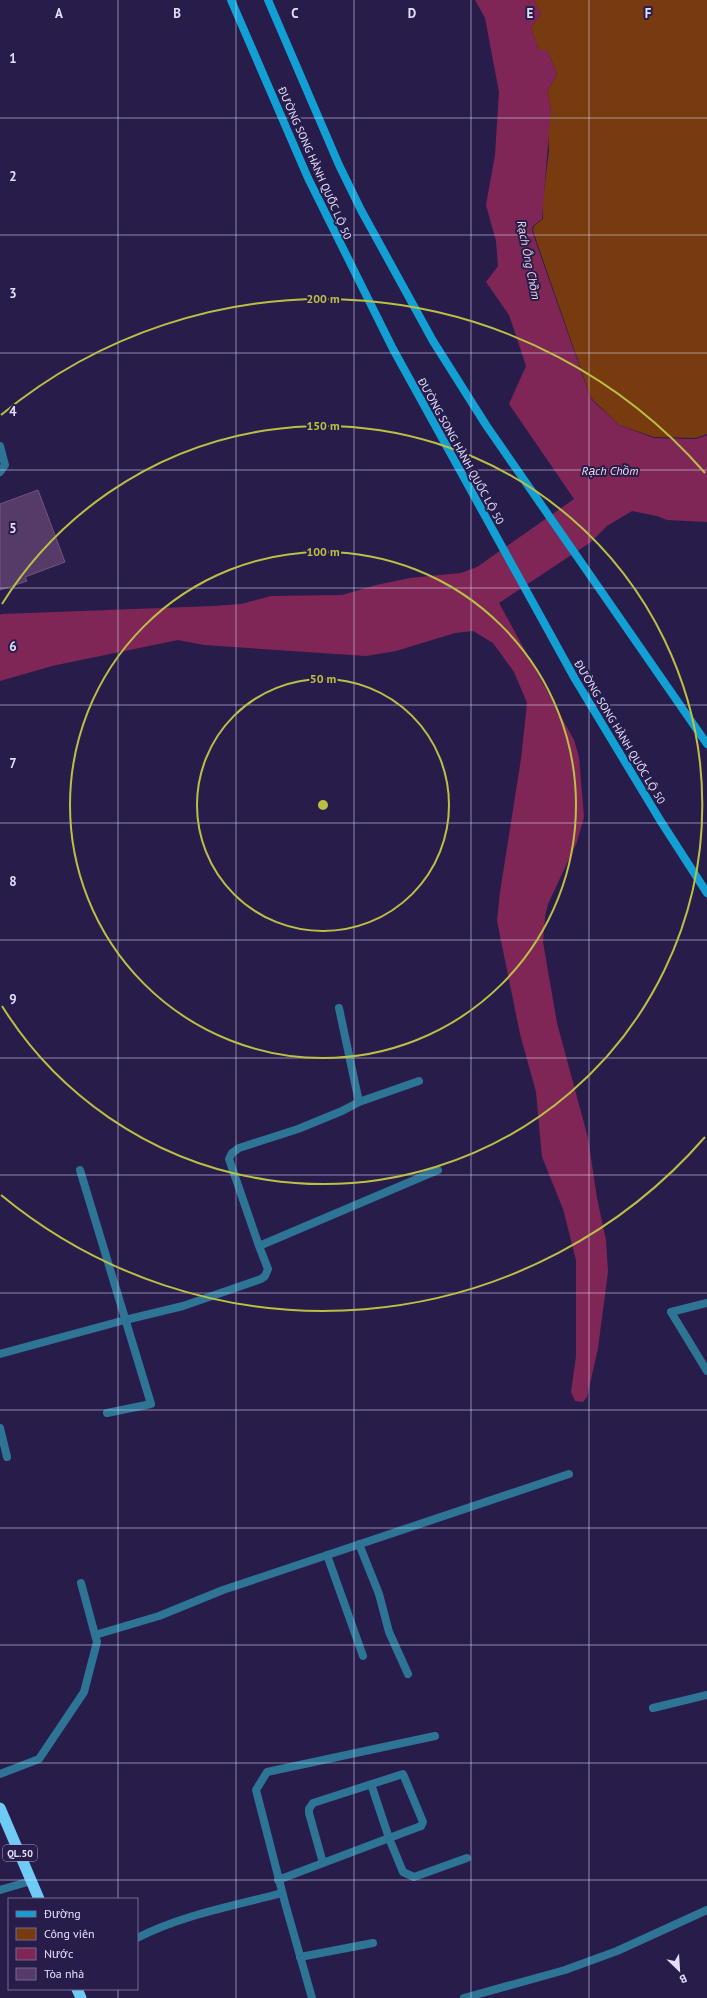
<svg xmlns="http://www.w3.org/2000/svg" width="707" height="1998" viewBox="0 0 707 1998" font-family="'PT Sans',sans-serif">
	<rect width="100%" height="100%" fill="#281d4a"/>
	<!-- green -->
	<path fill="#773b0f" d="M 534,0 L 707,0 L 707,434 L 696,438 L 654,437 L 619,425 L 591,398 L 533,231 L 534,226 L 543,219 L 543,199 L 549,151 L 548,129 L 551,108 L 547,92 L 557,74 L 547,50 L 539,50 L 531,28 L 541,14 Z"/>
	<!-- water -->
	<path fill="#7f2656" d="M 475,0 L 534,0 L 541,14 L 531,28 L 539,50 L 547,50 L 557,74 L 547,92 L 551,108 L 542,219 L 533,226 L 532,231 L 591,399 L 619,425 L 654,438 L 696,439 L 707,435 L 707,522 L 667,520 L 657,516 L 632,511 L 607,526 L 591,542 L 499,603 L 574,740 L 579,757 L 584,817 L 577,842 L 548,904 L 545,917 L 543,942 L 557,1023 L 588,1138 L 597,1198 L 606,1240 L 608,1272 L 598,1348 L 587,1397 L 583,1402 L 575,1401 L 571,1392 L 576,1356 L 576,1260 L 563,1209 L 542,1157 L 536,1092 L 520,1034 L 497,921 L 500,892 L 521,759 L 527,703 L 514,672 L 493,643 L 473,631 L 455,633 L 396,651 L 366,656 L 204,645 L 178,640 L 52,666 L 0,681 L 0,615 L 2,614 L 214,606 L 241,604 L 271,596 L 342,595 L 376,585 L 410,578 L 461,573 L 477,567 L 574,499 L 509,404 L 526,366 L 509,315 L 486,282 L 498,266 L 496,241 L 486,205 L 495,155 L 499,92 L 485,18 Z"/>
	<!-- building -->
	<path fill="#563b68" stroke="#715584" d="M 38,490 L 65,562 L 25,577 L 27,581 L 0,590 L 0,504 Z"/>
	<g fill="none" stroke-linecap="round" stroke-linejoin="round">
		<!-- service -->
		<path stroke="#2d7495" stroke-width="8" d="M 327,1555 L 363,1656
			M 371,1784 L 389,1838 L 403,1872 L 414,1877 L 467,1858
			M 323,1863 L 309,1813 L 309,1809 L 313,1803 L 403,1774 L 423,1822 L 421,1826
			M 0,1890 L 31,1881
			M 300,1957 L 373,1943"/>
		<!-- minor -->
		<path stroke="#2d7495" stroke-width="8" d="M 0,446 L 5,465 L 0,472
			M 339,1008 L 359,1102
			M 80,1170 L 151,1404 L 107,1413
			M 259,1246 L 229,1159 L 232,1153 L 239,1148 L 298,1129 L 342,1111 L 359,1102 L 419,1081
			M 707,1303 L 671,1312 L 707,1371
			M 0,1354 L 125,1320 L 183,1306 L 261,1279 L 265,1276 L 268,1269 L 259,1246 L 438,1170
			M 0,1428 L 7,1457
			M 359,1544 L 379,1594 L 389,1632 L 408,1674
			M 95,1635 L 159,1616 L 223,1590 L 569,1474
			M 653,1708 L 707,1695
			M 0,1774 L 39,1759 L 84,1692 L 97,1642 L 81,1583
			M 278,1880 L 421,1826
			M 137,1938 C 182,1915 233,1906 282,1893
			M 312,1998 L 285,1903 L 256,1790 L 267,1772 L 435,1736
			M 464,1998 L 565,1970 L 617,1951 L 707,1910"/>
		<!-- secondary -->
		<path stroke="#12a0d4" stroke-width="8" d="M 231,0 L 308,178 L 393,349 L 575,679 L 660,820 L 707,893
			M 268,0 L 339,165 L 361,210 L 433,341 L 486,425 L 707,744"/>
		<!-- trunk -->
		<path stroke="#6fcbf6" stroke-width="11" d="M 0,1808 L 39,1899
			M 77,1989 L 81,1998"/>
	</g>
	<!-- grid -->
	<path fill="none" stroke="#e2dffc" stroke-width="1" stroke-opacity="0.55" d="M 118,0 L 118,1899M 236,0 L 236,1998M 354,0 L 354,1998M 471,0 L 471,1998M 589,0 L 589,1998M 0,118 L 707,118M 0,235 L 707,235M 0,353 L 707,353M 0,470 L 707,470M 0,588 L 707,588M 0,705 L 707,705M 0,823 L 707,823M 0,940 L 707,940M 0,1058 L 707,1058M 0,1175 L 707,1175M 0,1293 L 707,1293M 0,1410 L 707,1410M 0,1528 L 707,1528M 0,1645 L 707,1645M 0,1763 L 707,1763M 0,1880 L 707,1880M 118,1989 L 118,1998"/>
	<!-- distance rings -->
	<g fill="none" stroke="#bbc044" stroke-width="2">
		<circle cx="323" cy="805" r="126"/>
		<circle cx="323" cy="805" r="253"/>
		<path d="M2 604A379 379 0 1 1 2 1006"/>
		<path d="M705 1137A506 506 0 0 1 1 1195M1 415A506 506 0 0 1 705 473"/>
	</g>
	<g text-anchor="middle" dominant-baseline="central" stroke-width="4" stroke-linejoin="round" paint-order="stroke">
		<!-- shield labels -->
		<rect fill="#281d4a" stroke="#aaa5c7" stroke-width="1" x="3" y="1845" width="34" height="16" rx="3"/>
		<g font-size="10" font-weight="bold" fill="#e2dffc">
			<text x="20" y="1853">QL.50</text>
		</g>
		<!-- street labels -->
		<g font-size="11" fill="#e2dffc" stroke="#281d4a">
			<text transform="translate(315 163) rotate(66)">ĐƯỜNG SONG HÀNH QUỐC LỘ 50</text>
			<text transform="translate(461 451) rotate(61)">ĐƯỜNG SONG HÀNH QUỐC LỘ 50</text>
			<text transform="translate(620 732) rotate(59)">ĐƯỜNG SONG HÀNH QUỐC LỘ 50</text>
		</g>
		<!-- water labels -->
		<g font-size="12" font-style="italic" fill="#f1d7e2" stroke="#281d4a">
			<text transform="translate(529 260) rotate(79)">Rạch Ông Chồm</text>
			<text x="610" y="470">Rạch Chồm</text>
		</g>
	</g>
	<g font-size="13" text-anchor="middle" font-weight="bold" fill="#e2dffc" stroke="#281d4a" stroke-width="4" stroke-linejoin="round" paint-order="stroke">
		<text x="59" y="18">A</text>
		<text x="177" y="18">B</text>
		<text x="295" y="18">C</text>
		<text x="412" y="18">D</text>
		<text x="530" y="18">E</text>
		<text x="648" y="18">F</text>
		<text x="13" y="63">1</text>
		<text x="13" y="181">2</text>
		<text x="13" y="298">3</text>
		<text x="13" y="416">4</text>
		<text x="13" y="533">5</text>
		<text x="13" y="651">6</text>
		<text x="13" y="768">7</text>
		<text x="13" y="886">8</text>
		<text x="13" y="1004">9</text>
	</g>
	<circle cx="323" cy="805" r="6" fill="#bbc044" stroke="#281d4a" stroke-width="2"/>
	<g font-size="12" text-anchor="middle" font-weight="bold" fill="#bbc044" stroke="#281d4a" stroke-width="4" stroke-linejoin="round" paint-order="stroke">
		<text x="323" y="303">200 m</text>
		<text x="323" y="430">150 m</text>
		<text x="323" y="556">100 m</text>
		<text x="323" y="683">50 m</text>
	</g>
	<!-- legend -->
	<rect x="8" y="1898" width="130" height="92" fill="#281d4a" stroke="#726b91"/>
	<rect x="16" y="1911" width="20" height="6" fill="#12a0d4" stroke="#726b91"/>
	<text x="44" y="1918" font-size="12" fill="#e2dffc">Đường</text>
	<rect x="16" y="1928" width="20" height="12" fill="#773b0f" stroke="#726b91"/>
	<text x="44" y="1938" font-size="12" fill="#e2dffc">Công viên</text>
	<rect x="16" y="1948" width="20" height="12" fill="#7f2656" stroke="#726b91"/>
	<text x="44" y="1958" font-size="12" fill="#e2dffc">Nước</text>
	<rect x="16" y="1968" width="20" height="12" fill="#563b68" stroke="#726b91"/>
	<text x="44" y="1978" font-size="12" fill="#e2dffc">Tòa nhà</text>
	<!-- north arrow -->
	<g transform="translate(679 1970) rotate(155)" stroke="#281d4a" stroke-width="3" paint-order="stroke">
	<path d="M0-3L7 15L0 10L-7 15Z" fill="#e2dffc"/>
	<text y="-6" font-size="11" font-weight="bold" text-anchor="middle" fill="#e2dffc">B</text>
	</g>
</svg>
